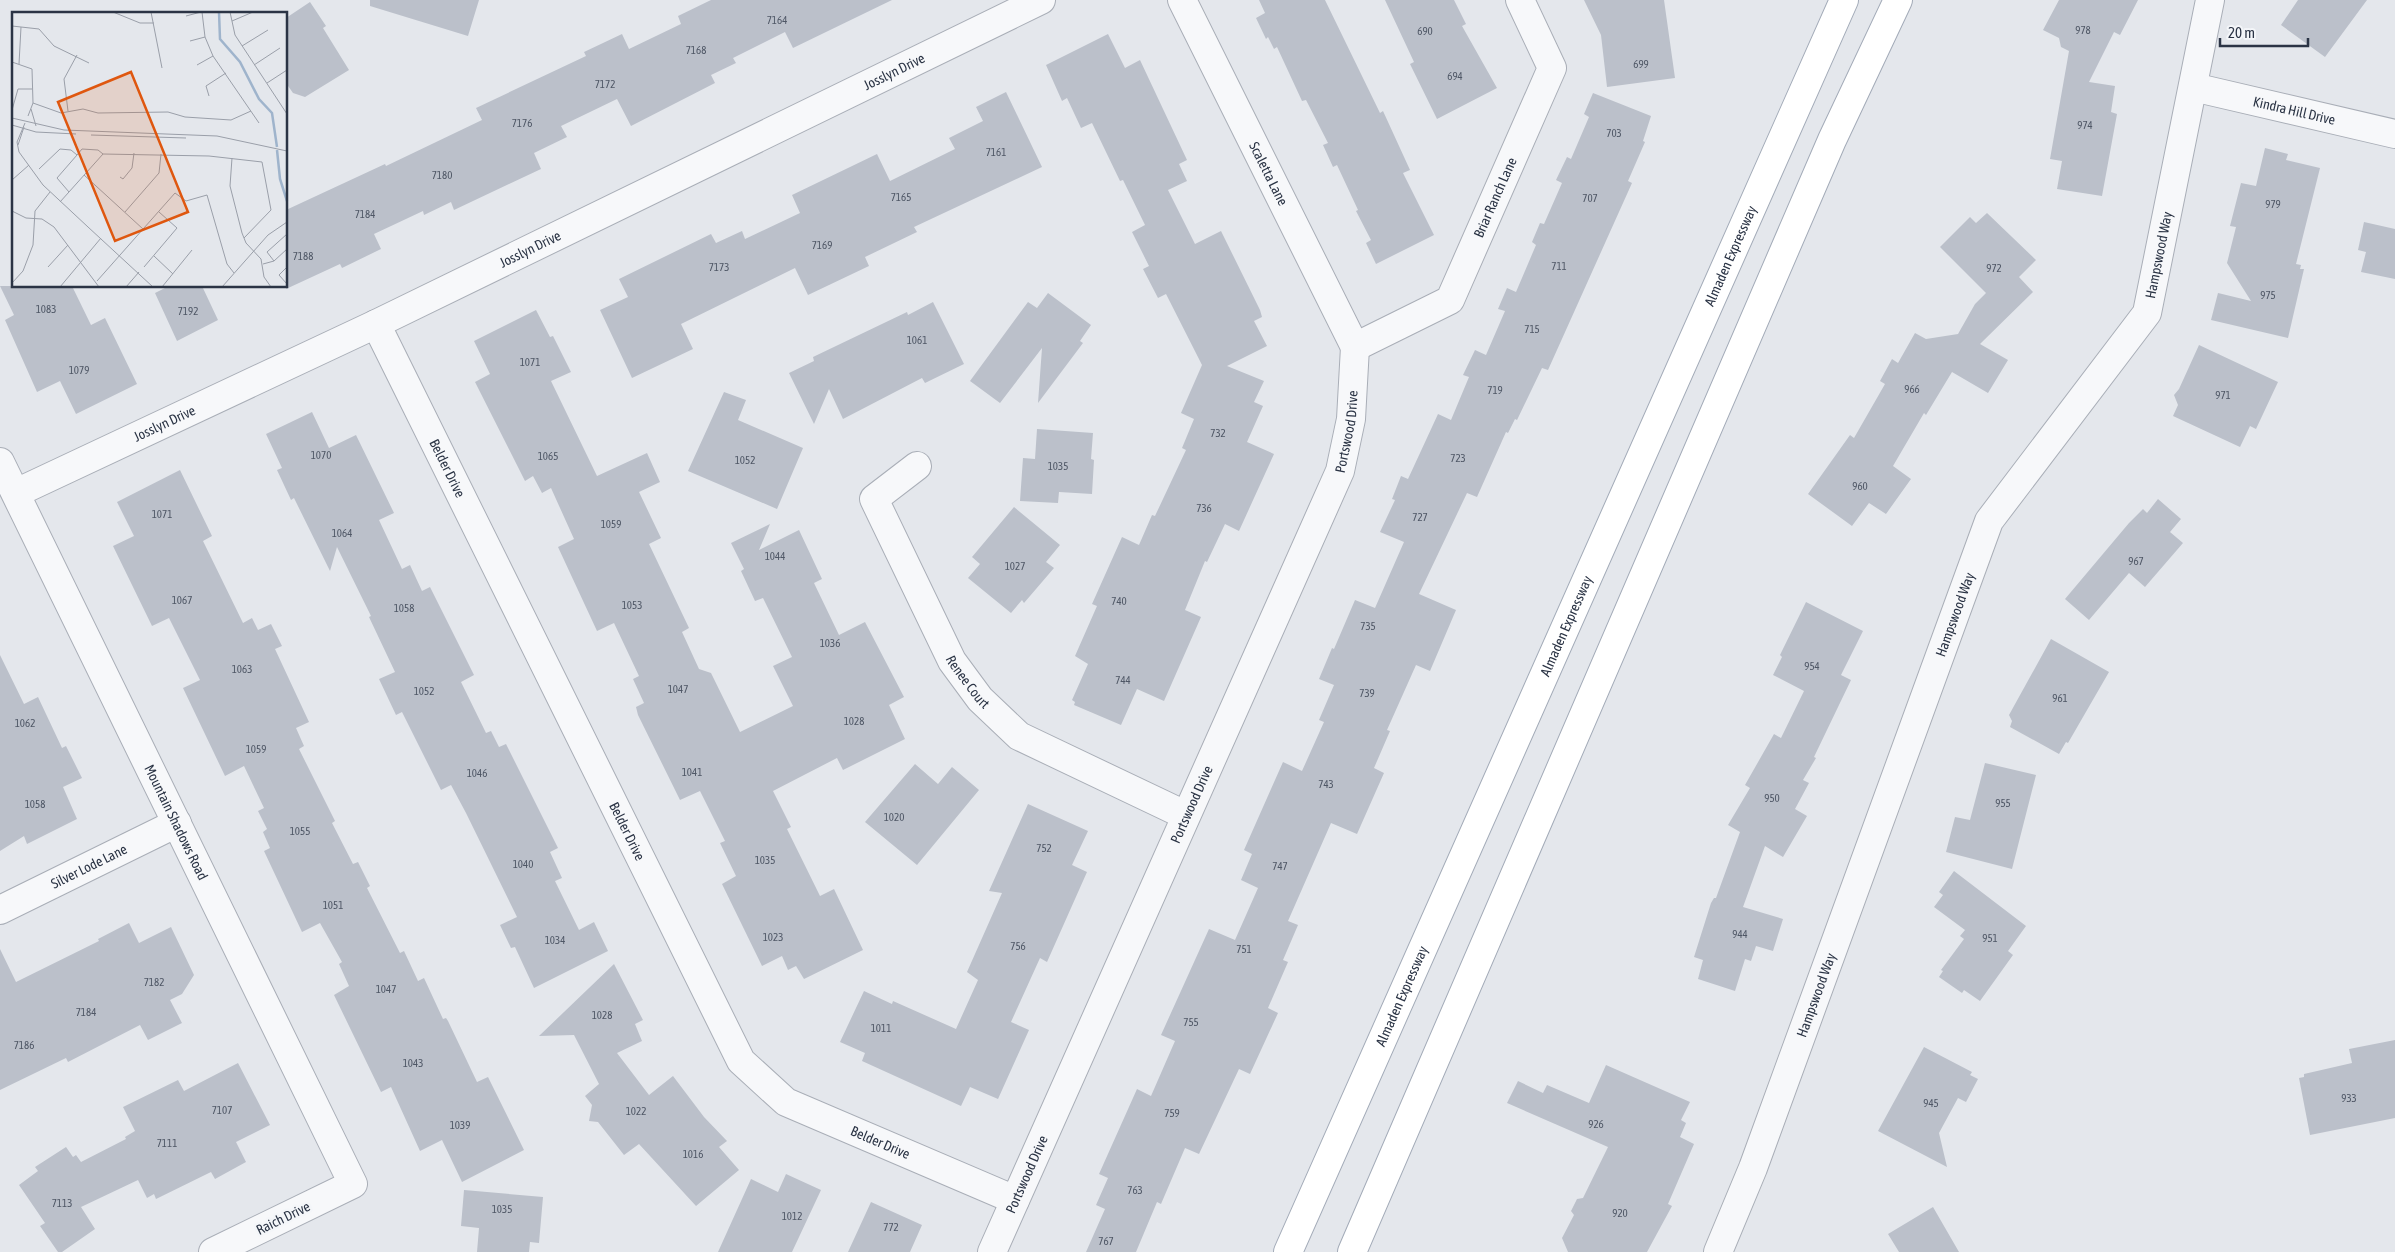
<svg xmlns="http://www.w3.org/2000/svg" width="2395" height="1252" viewBox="0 0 2395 1252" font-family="'Asap Condensed',sans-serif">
	<rect width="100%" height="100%" fill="#e4e7ec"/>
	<!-- building -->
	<path fill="#bbc0ca" d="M 370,0 L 479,0 L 468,36 L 370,6 Z
		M 711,0 L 892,0 L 793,48 L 785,32 L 733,58 L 736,63 L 711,75 L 715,83 L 631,126 L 617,99 L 561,126 L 567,137 L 534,153 L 541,169 L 454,210 L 451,202 L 424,215 L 423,211 L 374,234 L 381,249 L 342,268 L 340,264 L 286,289 L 286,210 L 385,164 L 386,166 L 482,120 L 476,108 L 586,56 L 584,52 L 622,34 L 629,49 L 681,24 L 678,16 Z
		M 1259,0 L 1325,0 L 1380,113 L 1383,111 L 1410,170 L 1403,173 L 1434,235 L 1376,264 L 1366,243 L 1371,240 L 1356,211 L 1358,210 L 1337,165 L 1333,167 L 1323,145 L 1328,143 L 1306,100 L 1302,101 L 1277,47 L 1274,49 L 1268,37 L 1266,39 L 1256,18 L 1265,13 Z
		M 1385,0 L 1454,0 L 1466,24 L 1462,26 L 1497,88 L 1437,119 L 1410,64 L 1414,62 Z
		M 1584,0 L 1664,0 L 1675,78 L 1607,87 L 1601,35 Z
		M 2059,0 L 2138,0 L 2120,35 L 2114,32 L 2089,82 L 2115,86 L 2111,112 L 2117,114 L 2102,196 L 2057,189 L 2062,161 L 2050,159 L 2069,51 L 2061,47 L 2059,38 L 2043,30 Z
		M 2298,0 L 2367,0 L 2325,57 L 2281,25 Z
		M 310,2 L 326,26 L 323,28 L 349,70 L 305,97 L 293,93 L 286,83 L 286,18 Z
		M 1108,34 L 1125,68 L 1140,60 L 1187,160 L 1179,164 L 1187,181 L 1168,190 L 1195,244 L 1221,231 L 1260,310 L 1262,317 L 1254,321 L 1267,346 L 1227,366 L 1264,381 L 1254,402 L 1263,406 L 1247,442 L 1274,454 L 1239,531 L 1225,524 L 1207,562 L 1205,561 L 1185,610 L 1201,617 L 1164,701 L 1137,689 L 1121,725 L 1074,705 L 1075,702 L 1072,700 L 1088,664 L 1075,656 L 1097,606 L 1092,604 L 1122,537 L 1139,545 L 1152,515 L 1155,516 L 1186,450 L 1182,448 L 1194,419 L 1181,413 L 1202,365 L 1166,294 L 1158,298 L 1143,269 L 1149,266 L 1132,232 L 1145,225 L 1123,180 L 1120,181 L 1092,123 L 1081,128 L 1067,98 L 1062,101 L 1046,65 Z
		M 1006,92 L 1042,167 L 914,227 L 917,232 L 865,257 L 869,266 L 808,295 L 795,268 L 681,324 L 693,349 L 632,378 L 600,310 L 628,297 L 619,279 L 711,234 L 716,243 L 742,231 L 745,239 L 800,213 L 792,195 L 877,154 L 890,181 L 955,149 L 949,138 L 983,121 L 976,107 Z
		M 1593,93 L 1651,116 L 1643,141 L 1645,142 L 1628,181 L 1632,183 L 1548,370 L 1542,368 L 1517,420 L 1515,419 L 1508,433 L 1506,432 L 1477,497 L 1467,493 L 1419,594 L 1456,610 L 1430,671 L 1416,665 L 1387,730 L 1390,731 L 1374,768 L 1384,773 L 1357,834 L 1331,823 L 1288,921 L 1298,925 L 1283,960 L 1288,962 L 1268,1008 L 1278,1013 L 1250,1074 L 1239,1069 L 1199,1154 L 1185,1148 L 1161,1204 L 1157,1202 L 1136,1252 L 1086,1252 L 1105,1209 L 1096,1205 L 1108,1178 L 1099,1174 L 1137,1089 L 1151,1096 L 1175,1041 L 1161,1035 L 1209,929 L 1235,940 L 1258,888 L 1241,880 L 1252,854 L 1244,850 L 1283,762 L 1302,771 L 1324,722 L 1319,720 L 1334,685 L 1319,679 L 1332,648 L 1334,649 L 1355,600 L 1375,608 L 1404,542 L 1380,532 L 1395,500 L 1392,499 L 1401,476 L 1408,479 L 1438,414 L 1451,420 L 1469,377 L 1463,375 L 1475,350 L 1486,355 L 1505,311 L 1498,309 L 1507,288 L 1516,292 L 1536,245 L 1532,242 L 1540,223 L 1544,224 L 1562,183 L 1556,180 L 1567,157 L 1571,159 L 1589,117 L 1584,114 Z
		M 2265,148 L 2288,154 L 2286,160 L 2320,168 L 2296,264 L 2301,265 L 2300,269 L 2304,269 L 2288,338 L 2211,320 L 2218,293 L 2251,301 L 2227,263 L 2236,227 L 2230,226 L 2241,183 L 2256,186 Z
		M 1987,213 L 2036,260 L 2019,277 L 2033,292 L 1980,344 L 2008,360 L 1988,393 L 1952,372 L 1926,415 L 1924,413 L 1893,466 L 1911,479 L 1886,514 L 1869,503 L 1852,526 L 1808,494 L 1850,435 L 1854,438 L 1885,384 L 1880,381 L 1892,359 L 1898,363 L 1915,333 L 1926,339 L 1958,334 L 1975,304 L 1986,293 L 1940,247 L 1970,217 L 1976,223 Z
		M 2364,222 L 2395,229 L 2395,279 L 2361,272 L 2366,252 L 2358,250 Z
		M 0,286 L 72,286 L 91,325 L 105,318 L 137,384 L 76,414 L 60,381 L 37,392 L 5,320 L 14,315 Z
		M 169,286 L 202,286 L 218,320 L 177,341 L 155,293 Z
		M 1048,293 L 1091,325 L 1080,341 L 1083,343 L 1038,403 L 1042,348 L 1000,403 L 970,381 L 1028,302 L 1037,308 Z
		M 933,302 L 964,364 L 925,383 L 922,378 L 843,419 L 829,389 L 814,424 L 789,373 L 814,361 L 813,357 L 907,312 L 908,315 Z
		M 536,310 L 550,337 L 553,336 L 571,372 L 551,381 L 597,476 L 647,453 L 660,482 L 639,492 L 661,538 L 649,544 L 689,628 L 682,632 L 699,669 L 711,673 L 740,732 L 793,706 L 773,666 L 792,657 L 763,598 L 755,601 L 741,571 L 744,569 L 731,543 L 770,524 L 759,550 L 799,530 L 822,579 L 814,583 L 839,635 L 865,622 L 904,697 L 889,705 L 905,739 L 843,770 L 837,758 L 773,791 L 791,827 L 787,829 L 820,896 L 834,889 L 863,950 L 804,979 L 796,966 L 788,970 L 782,956 L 762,966 L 722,884 L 736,876 L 720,843 L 725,841 L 700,791 L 680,800 L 638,715 L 636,707 L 644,703 L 633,679 L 639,676 L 614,623 L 597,631 L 558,547 L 574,539 L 551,488 L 542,493 L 533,476 L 525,481 L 475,382 L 490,374 L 474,341 Z
		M 2199,345 L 2278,382 L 2256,429 L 2250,426 L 2240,447 L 2173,416 L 2178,405 L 2174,395 L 2179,389 Z
		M 724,392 L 746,400 L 738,420 L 803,448 L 777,509 L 688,471 Z
		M 312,412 L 329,448 L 356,435 L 394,513 L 379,520 L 402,569 L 410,565 L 422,591 L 430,587 L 474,675 L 461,682 L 486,733 L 491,731 L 499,747 L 506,744 L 558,848 L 550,852 L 562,878 L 555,881 L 579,930 L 594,922 L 608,951 L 534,988 L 515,947 L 511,948 L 500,925 L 517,917 L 466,813 L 451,785 L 441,790 L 402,712 L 396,715 L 379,679 L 395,672 L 369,617 L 371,616 L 337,547 L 330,571 L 294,498 L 291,500 L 277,470 L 282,468 L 266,434 Z
		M 1037,429 L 1093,433 L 1091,459 L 1094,460 L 1092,494 L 1059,492 L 1058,503 L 1020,501 L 1023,458 L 1035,459 Z
		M 180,470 L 212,536 L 203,541 L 243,623 L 252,618 L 258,630 L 271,624 L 282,646 L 275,649 L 309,722 L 296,728 L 304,746 L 299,749 L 335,821 L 332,823 L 353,864 L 358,862 L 370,886 L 367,888 L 400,953 L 404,951 L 418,981 L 424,978 L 443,1019 L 446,1018 L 448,1021 L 477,1082 L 488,1077 L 524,1150 L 462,1182 L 442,1140 L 420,1151 L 391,1087 L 381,1092 L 334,995 L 349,986 L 339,964 L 342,962 L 320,923 L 302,932 L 264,851 L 270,848 L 263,832 L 267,829 L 258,811 L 264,808 L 244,766 L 225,776 L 183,688 L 200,680 L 169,618 L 152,626 L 113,546 L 134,536 L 117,502 Z
		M 2158,499 L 2181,519 L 2170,532 L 2183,543 L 2145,587 L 2129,573 L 2089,620 L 2065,599 L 2129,523 L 2143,509 L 2147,513 Z
		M 1014,507 L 1060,545 L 1046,562 L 1054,568 L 1024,603 L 1022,600 L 1011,613 L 968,578 L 980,564 L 972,557 Z
		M 1806,602 L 1863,631 L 1841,675 L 1851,680 L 1814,757 L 1816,758 L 1803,780 L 1809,783 L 1795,809 L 1807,816 L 1783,857 L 1765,846 L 1743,907 L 1783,919 L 1773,951 L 1756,946 L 1751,961 L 1745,959 L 1735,991 L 1698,979 L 1703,960 L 1694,957 L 1711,903 L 1714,898 L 1716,898 L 1740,832 L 1728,825 L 1750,788 L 1745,785 L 1774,734 L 1781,738 L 1804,691 L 1773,675 L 1782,657 L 1780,655 Z
		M 2051,639 L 2109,672 L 2068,743 L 2066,742 L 2059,754 L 2010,727 L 2012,721 L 2009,715 Z
		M 0,655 L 24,704 L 38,697 L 62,748 L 66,746 L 82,778 L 63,787 L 77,819 L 27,844 L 24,836 L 0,851 Z
		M 1985,763 L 2036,775 L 2012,869 L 1946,852 L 1955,817 L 1970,820 Z
		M 915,764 L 938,784 L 952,767 L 979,790 L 917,865 L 865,822 Z
		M 1028,804 L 1088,831 L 1072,865 L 1087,872 L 1047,962 L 1040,958 L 1011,1022 L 1029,1030 L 998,1099 L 970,1087 L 961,1106 L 862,1061 L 865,1053 L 840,1042 L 864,991 L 892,1004 L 893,1001 L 956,1029 L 978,980 L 967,972 L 1002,893 L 989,891 Z
		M 1954,871 L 2026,926 L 2008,951 L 2013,955 L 1980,1001 L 1964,990 L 1962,993 L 1939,977 L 1943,971 L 1941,970 L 1964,939 L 1960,936 L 1965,930 L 1934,907 L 1943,895 L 1939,892 Z
		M 129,923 L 139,943 L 171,927 L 194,975 L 182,994 L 170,1000 L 182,1023 L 148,1040 L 140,1025 L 68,1062 L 66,1058 L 0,1090 L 0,949 L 16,982 L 99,941 L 98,939 Z
		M 614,964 L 643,1020 L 635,1024 L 642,1041 L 617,1053 L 649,1095 L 673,1076 L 704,1117 L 727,1141 L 719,1147 L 739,1170 L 696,1206 L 639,1144 L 624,1155 L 598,1122 L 589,1121 L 592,1105 L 585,1096 L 599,1084 L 574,1035 L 539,1036 Z
		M 2395,1040 L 2395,1118 L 2310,1135 L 2299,1078 L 2304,1077 L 2304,1074 L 2352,1063 L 2349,1049 Z
		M 1924,1047 L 1972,1072 L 1970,1075 L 1978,1079 L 1966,1102 L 1958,1098 L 1939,1133 L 1947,1167 L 1878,1131 Z
		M 238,1063 L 270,1125 L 236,1142 L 246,1162 L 215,1179 L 211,1172 L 156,1199 L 154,1194 L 147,1198 L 138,1180 L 81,1207 L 95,1229 L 62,1252 L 58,1252 L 40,1226 L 45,1223 L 19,1185 L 38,1171 L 35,1167 L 66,1147 L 73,1157 L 76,1155 L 81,1162 L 126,1139 L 125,1137 L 135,1131 L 123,1107 L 178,1080 L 184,1091 Z
		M 1606,1065 L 1690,1102 L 1681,1120 L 1686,1123 L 1680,1137 L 1694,1144 L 1668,1204 L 1672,1206 L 1647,1252 L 1568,1252 L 1562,1238 L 1574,1215 L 1571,1211 L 1577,1199 L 1583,1198 L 1608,1147 L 1507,1103 L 1518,1081 L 1543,1093 L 1547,1085 L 1589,1103 Z
		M 786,1174 L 821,1190 L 792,1252 L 718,1252 L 751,1179 L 778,1192 Z
		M 464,1190 L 543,1197 L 539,1243 L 530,1242 L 529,1252 L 477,1252 L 479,1228 L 461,1226 Z
		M 871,1202 L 922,1225 L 910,1252 L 848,1252 Z
		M 1933,1207 L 1959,1252 L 1899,1252 L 1888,1234 Z"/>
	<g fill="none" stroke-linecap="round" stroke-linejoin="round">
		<defs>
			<g id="minor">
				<path id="s1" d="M 1182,0 L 1355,347"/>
				<path id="s2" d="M 2193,87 L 2395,134"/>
				<path id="s3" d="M 376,324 L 741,1061 L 786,1102 L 1015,1200"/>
				<path id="s4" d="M 1355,347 L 1450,300 L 1552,68 L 1520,0"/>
				<path id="s5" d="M 0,462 L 353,1184 L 213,1252"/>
				<path id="s6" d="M 917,466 L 874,499 L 952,661 L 980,699 L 1019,736 L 1185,815"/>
				<path id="s7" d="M 16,493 L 376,324 L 1041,0"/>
				<path id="s8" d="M 0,910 L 177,823"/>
				<path id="s9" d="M 992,1252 L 1340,471 L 1351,419 L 1355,347"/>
				<path id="s10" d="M 1718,1252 L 1753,1168 L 1989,521 L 2147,313 L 2210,0"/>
			</g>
			<g id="primary">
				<path id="s11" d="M 1288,1252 L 1844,0"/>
				<path d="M 1352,1252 L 1832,140 L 1898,0"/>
			</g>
		</defs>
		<!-- minor casing -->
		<use href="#minor" stroke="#a9aeb7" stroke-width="30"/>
		<!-- primary casing -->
		<use href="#primary" stroke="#a3abb8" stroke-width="30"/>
		<!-- minor -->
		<use href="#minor" stroke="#f7f8fa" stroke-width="28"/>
		<!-- primary -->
		<use href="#primary" stroke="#fff" stroke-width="28"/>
	</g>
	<g text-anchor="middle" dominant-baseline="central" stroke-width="5" stroke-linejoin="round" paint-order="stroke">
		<!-- number labels -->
		<g font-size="11" fill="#4f5766">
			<text x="777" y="20">7164</text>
			<text x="2083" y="30">978</text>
			<text x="1425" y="31">690</text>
			<text x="696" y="50">7168</text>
			<text x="1641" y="64">699</text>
			<text x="1455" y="76">694</text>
			<text x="605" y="84">7172</text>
			<text x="522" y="123">7176</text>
			<text x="2085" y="125">974</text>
			<text x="1614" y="133">703</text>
			<text x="996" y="152">7161</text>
			<text x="442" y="175">7180</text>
			<text x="901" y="197">7165</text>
			<text x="1590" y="198">707</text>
			<text x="2273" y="204">979</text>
			<text x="365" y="214">7184</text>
			<text x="822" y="245">7169</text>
			<text x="303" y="256">7188</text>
			<text x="1559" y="266">711</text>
			<text x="719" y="267">7173</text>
			<text x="1994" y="268">972</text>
			<text x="2268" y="295">975</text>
			<text x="46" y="309">1083</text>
			<text x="188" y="311">7192</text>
			<text x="1532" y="329">715</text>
			<text x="917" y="340">1061</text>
			<text x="530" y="362">1071</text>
			<text x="79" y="370">1079</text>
			<text x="1912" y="389">966</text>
			<text x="1495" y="390">719</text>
			<text x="2223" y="395">971</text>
			<text x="1218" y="433">732</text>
			<text x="321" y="455">1070</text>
			<text x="548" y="456">1065</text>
			<text x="1458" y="458">723</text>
			<text x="745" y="460">1052</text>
			<text x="1058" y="466">1035</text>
			<text x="1860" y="486">960</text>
			<text x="1204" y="508">736</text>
			<text x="162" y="514">1071</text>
			<text x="1420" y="517">727</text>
			<text x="611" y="524">1059</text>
			<text x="342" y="533">1064</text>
			<text x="775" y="556">1044</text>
			<text x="2136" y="561">967</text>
			<text x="1015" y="566">1027</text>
			<text x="182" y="600">1067</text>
			<text x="1119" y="601">740</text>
			<text x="632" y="605">1053</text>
			<text x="404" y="608">1058</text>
			<text x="1368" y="626">735</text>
			<text x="830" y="643">1036</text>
			<text x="1812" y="666">954</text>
			<text x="242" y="669">1063</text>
			<text x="1123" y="680">744</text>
			<text x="678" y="689">1047</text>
			<text x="424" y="691">1052</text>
			<text x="1367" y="693">739</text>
			<text x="2060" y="698">961</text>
			<text x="854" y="721">1028</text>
			<text x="25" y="723">1062</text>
			<text x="256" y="749">1059</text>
			<text x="692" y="772">1041</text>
			<text x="477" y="773">1046</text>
			<text x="1326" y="784">743</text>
			<text x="1772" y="798">950</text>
			<text x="2003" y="803">955</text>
			<text x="35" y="804">1058</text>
			<text x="894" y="817">1020</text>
			<text x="300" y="831">1055</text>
			<text x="1044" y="848">752</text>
			<text x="765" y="860">1035</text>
			<text x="523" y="864">1040</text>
			<text x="1280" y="866">747</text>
			<text x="333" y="905">1051</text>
			<text x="1740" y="934">944</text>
			<text x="773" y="937">1023</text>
			<text x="1990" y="938">951</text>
			<text x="555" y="940">1034</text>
			<text x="1018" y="946">756</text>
			<text x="1244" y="949">751</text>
			<text x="154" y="982">7182</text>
			<text x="386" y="989">1047</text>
			<text x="86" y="1012">7184</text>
			<text x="602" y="1015">1028</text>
			<text x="1191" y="1022">755</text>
			<text x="881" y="1028">1011</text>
			<text x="24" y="1045">7186</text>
			<text x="413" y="1063">1043</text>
			<text x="2349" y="1098">933</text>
			<text x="1931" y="1103">945</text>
			<text x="222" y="1110">7107</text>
			<text x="636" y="1111">1022</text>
			<text x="1172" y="1113">759</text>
			<text x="1596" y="1124">926</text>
			<text x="460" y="1125">1039</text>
			<text x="167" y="1143">7111</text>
			<text x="693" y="1154">1016</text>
			<text x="1135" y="1190">763</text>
			<text x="62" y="1203">7113</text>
			<text x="502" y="1209">1035</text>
			<text x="1620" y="1213">920</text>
			<text x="792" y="1216">1012</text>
			<text x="891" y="1227">772</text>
			<text x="1106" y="1241">767</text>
		</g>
		<!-- street labels -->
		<g font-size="14" fill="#2b3445" stroke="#f4f6f9">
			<text stroke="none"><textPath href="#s7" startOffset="974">Josslyn Drive</textPath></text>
			<text stroke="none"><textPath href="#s2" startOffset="104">Kindra Hill Drive</textPath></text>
			<text stroke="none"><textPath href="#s1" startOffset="194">Scaletta Lane</textPath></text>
			<text stroke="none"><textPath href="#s4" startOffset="218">Briar Ranch Lane</textPath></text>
			<text stroke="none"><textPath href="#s7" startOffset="569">Josslyn Drive</textPath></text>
			<text stroke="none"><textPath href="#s10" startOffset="1100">Hampswood Way</textPath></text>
			<text stroke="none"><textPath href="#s11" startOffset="1090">Almaden Expressway</textPath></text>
			<text stroke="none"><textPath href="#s7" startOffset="164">Josslyn Drive</textPath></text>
			<text stroke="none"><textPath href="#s9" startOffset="895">Portswood Drive</textPath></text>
			<text stroke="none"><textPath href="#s3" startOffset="161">Belder Drive</textPath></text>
			<text stroke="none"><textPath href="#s10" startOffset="680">Hampswood Way</textPath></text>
			<text stroke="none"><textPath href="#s11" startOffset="685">Almaden Expressway</textPath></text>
			<text stroke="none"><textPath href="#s6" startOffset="260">Renee Court</textPath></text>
			<text stroke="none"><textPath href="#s9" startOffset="490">Portswood Drive</textPath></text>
			<text stroke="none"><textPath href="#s5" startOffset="401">Mountain Shadows Road</textPath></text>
			<text stroke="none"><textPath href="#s3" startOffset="566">Belder Drive</textPath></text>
			<text stroke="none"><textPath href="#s8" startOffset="99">Silver Lode Lane</textPath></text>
			<text stroke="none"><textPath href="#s10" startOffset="275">Hampswood Way</textPath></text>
			<text stroke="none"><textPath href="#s11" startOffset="280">Almaden Expressway</textPath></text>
			<text stroke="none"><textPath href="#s3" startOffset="986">Belder Drive</textPath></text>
			<text stroke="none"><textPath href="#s9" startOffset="85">Portswood Drive</textPath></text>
			<text transform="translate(283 1218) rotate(-26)">Raich Drive</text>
		</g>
	</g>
	<!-- overview -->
	<g transform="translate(12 12)">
		<rect width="275" height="275" fill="#e4e7ec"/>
		<path fill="none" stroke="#9fb4cc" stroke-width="2.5" d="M 207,0 L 208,27 L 228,50 L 247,87 L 260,101 L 265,135M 265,138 L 268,167 L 275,189"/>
		<path fill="none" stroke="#9a9fa9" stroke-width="1" d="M 101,0 L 128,11 L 142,11M 139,0 L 150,56M 190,0 L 193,25 L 201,44 L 247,111M 218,0 L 223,23 L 275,102M 174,4 L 189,0M 220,9 L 241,0M 0,14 L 27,17 L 42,34 L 77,51M 178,29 L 193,25M 230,34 L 256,18M 0,50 L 20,57 L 21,91 L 16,104M 7,52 L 9,15M 185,53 L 201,44M 242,53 L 268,36M 255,71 L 275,58M 197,84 L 194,74 L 214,61M 21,91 L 49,101 L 71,97 L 86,101 L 156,100 L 173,105 L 219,108 L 239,99M 19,97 L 24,114M 0,98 L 6,77 L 20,77M 56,99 L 52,67 L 65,43M 0,106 L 52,118 L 205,124 L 275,139M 13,111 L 5,130 L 7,140 L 31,173 L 76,215M 0,113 L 24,120 L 64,122M 79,123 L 174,126M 6,133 L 12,115M 91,142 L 197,144 L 250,150 L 259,198 L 232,226M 220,146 L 218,174 L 230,221 L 234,231 L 249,247 L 252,265 L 259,275M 27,157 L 48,137 L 59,138 L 65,143M 72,163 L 131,217M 108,165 L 111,167 L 120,156 L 122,141M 0,168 L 17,153M 57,180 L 45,166 L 65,143 L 70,137 L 86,138 L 91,142M 48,190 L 91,142M 0,199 L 14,206 L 30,207 L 42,215 L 87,275M 113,200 L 147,161 L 149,142M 76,215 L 141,275M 142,244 L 161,262M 262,249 L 255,240 L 275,222M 251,252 L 262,249 L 275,237M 36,255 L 56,233M 132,255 L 165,216 L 147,200M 275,255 L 267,263 L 275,272M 85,269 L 163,181 L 174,189 L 195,183 L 215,252 L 222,261M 0,271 L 11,259 L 21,233 L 23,199 L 38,180M 48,275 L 89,226M 114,275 L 127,260M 150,275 L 180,238M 210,275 L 256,223 L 275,210"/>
		<path fill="#df570f" fill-opacity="0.15" stroke="#df570f" stroke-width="2.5" d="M 119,60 L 176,200 L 103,229 L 46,90 Z"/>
		<rect width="275" height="275" fill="none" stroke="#2b3445" stroke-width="2.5"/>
	</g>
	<!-- scale -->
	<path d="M2220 38v8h88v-8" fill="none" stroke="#2b3445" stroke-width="2.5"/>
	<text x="2228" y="38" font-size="15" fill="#2b3445" stroke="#f4f6f9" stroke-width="4" paint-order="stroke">20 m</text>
</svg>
